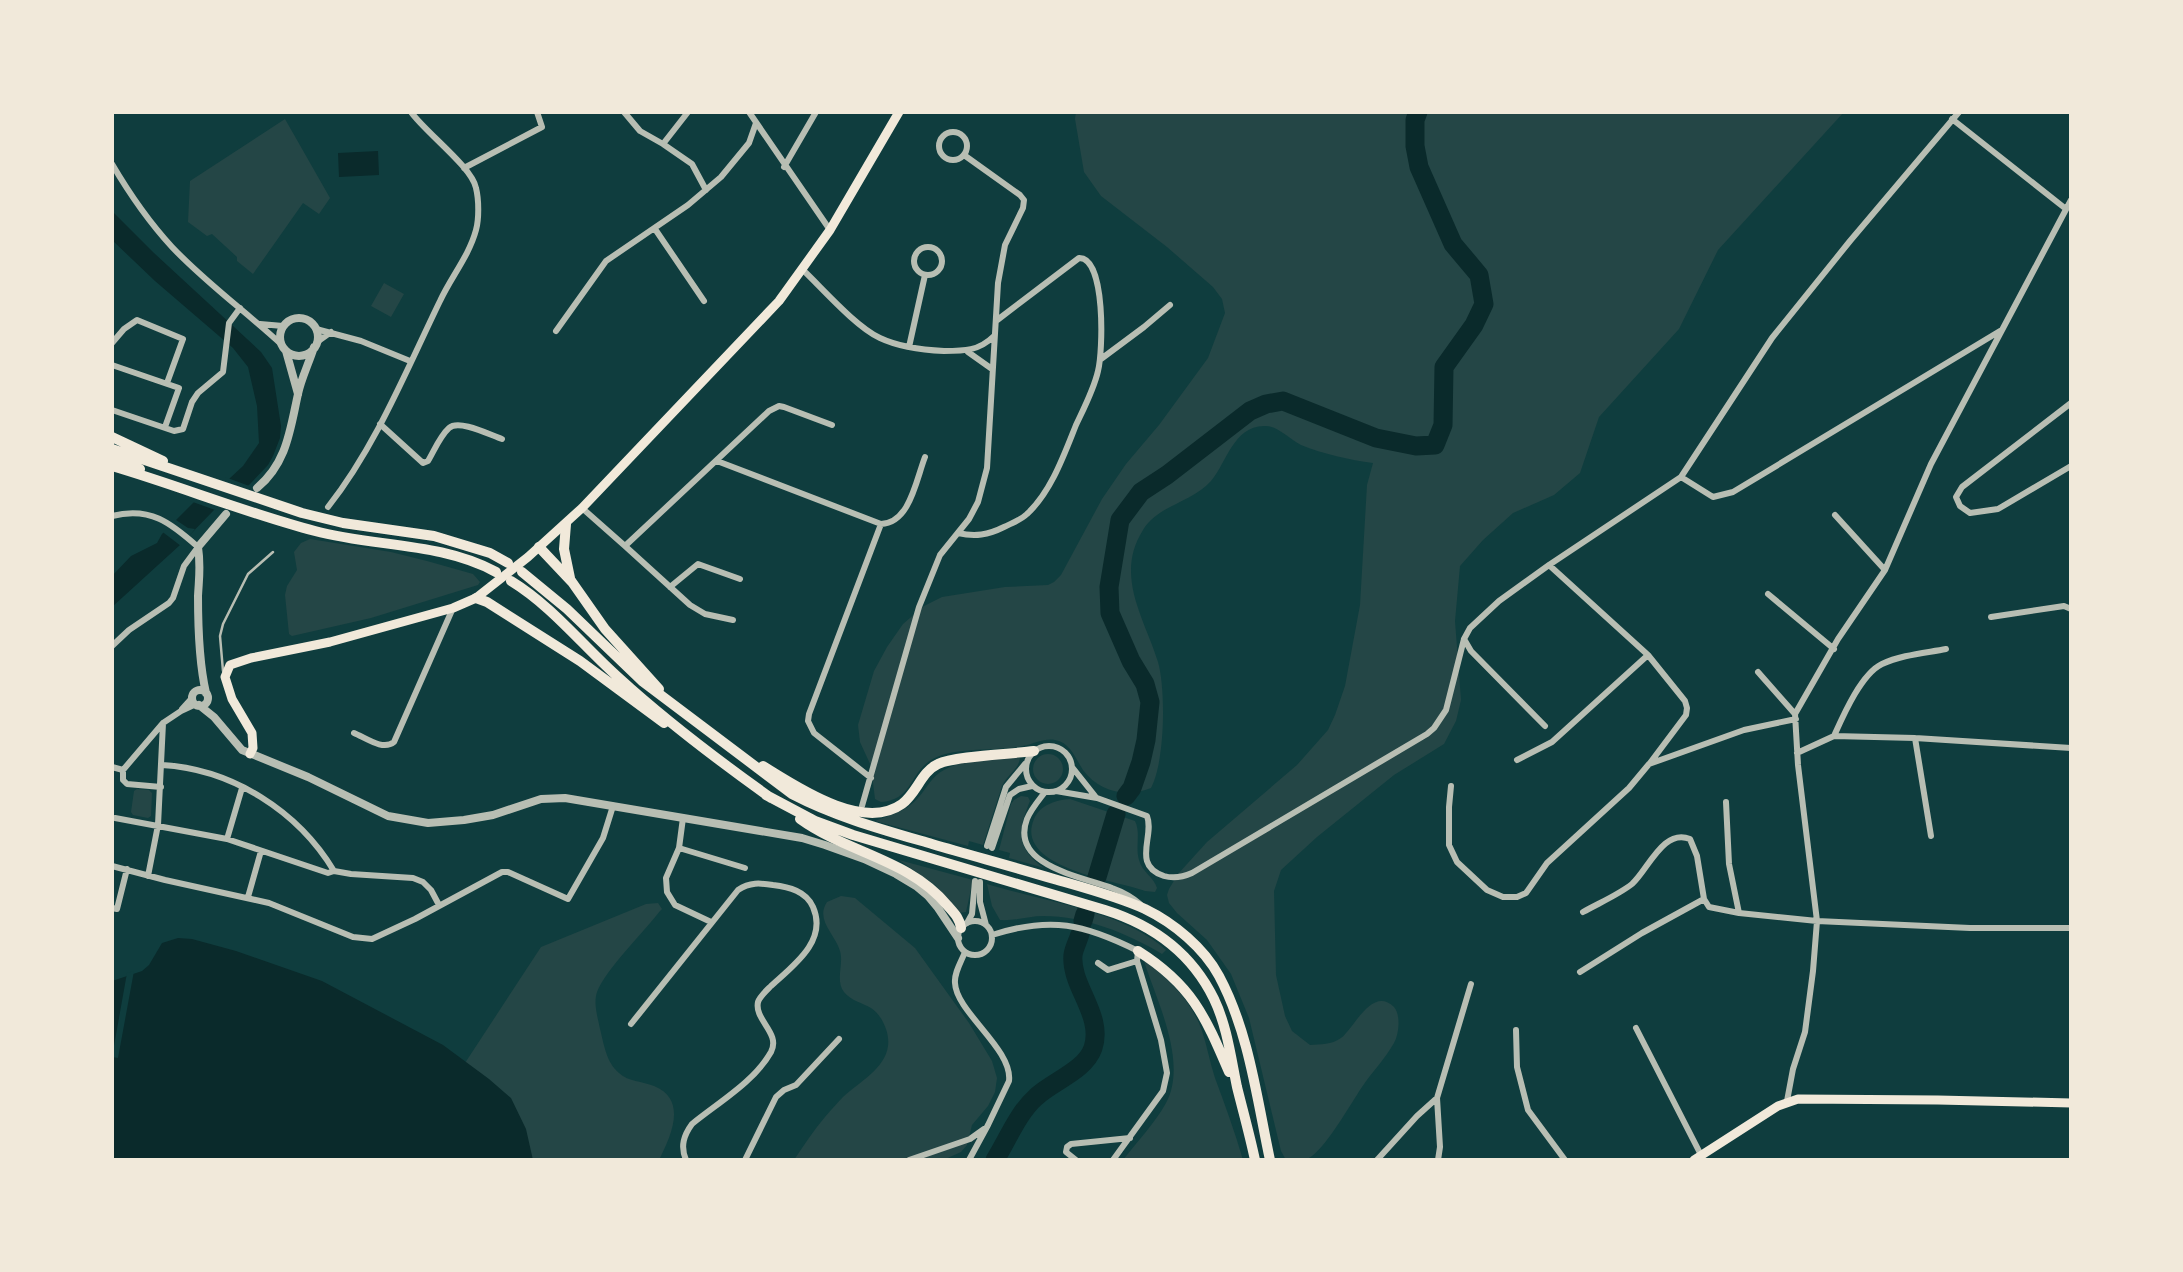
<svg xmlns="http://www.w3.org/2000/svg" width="2183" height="1272" viewBox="0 0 2183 1272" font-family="'Roboto Serif',serif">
	<rect width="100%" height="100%" fill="#0f3d3e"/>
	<!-- green -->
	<path fill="#244646" d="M 1076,112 L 1844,112 L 1718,250 L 1679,329 L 1599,417 L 1580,473 L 1554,495 L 1513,513 L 1483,540 L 1460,566 L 1455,621 L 1461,700 L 1456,721 L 1444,744 L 1394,775 L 1317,837 L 1281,870 L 1274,891 L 1276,975 L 1285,1016 L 1292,1031 L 1310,1045 C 1321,1044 1331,1045 1341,1038 C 1353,1030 1372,985 1394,1007 C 1401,1015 1399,1034 1394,1043 C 1385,1059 1372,1072 1362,1087 C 1350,1105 1328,1144 1312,1156 C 1304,1162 1295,1160 1286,1160 L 1281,1151 L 1249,1018 L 1231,974 L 1207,940 L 1177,913 L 1169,903 L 1167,895 L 1169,889 L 1178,874 L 1207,842 L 1297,765 L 1328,730 L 1335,715 L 1345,686 L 1360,605 L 1367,485 L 1373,463 C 1350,460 1323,454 1301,445 C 1289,439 1277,425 1264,426 C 1233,427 1227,462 1211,481 C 1191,503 1158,505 1143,530 C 1114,576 1145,619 1158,662 C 1166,690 1165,762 1151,788 C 1127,798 1099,792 1083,770 C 1075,758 1071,743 1055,740 C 1044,738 1034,744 1023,746 C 996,752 951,745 928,762 C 909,777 911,800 881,802 L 875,799 L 871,766 L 860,742 L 858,725 L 874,671 L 887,647 L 903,624 L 924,606 L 942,597 L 1005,587 L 1048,585 L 1054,582 L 1061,575 L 1102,499 L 1126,464 L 1159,425 L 1208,358 L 1225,313 L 1222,299 L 1213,287 L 1167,247 L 1101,196 L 1084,172 L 1075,119 Z
		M 285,119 L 330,198 L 319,214 L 303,203 L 253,274 L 237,261 L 237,257 L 212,234 L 207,236 L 188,222 L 190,181 Z
		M 384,283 L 404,294 L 391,317 L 371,306 Z
		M 310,539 L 391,552 L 427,561 L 473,574 L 480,582 L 478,585 L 371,618 L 292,636 L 289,634 L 285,595 L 287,586 L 297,570 L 294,552 L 301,543 Z
		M1033 769a15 15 0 1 1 30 0a15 15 0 1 1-30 0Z
		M 1014,757 L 1020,758 C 1019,769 1007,775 1002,786 L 983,845 L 969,841 L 968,846 L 875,821 C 890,815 907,811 918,798 C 927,788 932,776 944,770 C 963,759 992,760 1014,757 Z
		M 137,789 L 149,790 L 152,793 L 151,816 L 148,818 L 133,815 L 131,812 L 134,791 Z
		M 1021,796 L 1028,797 L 1030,801 C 1018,830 1015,848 1044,868 L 1009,858 L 1010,853 L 999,850 L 1011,804 L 1014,800 Z
		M 1070,799 L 1135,821 C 1141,833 1135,847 1139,860 C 1142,872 1154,877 1157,888 L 1155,892 L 1145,891 C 1118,881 1013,868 1034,819 C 1040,805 1056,800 1070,799 Z
		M 899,860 L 973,880 L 966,912 L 959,913 L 935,885 Z
		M 987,884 C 1041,901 1124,911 1166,950 L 1162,954 C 1127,933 1085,916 1043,916 C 1029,916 1014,921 1000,920 L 992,906 Z
		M 841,896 L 855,898 L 915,948 L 969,1023 L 992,1061 L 997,1078 L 995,1092 L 988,1106 L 972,1125 L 967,1145 L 961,1152 L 943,1160 L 794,1160 C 804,1145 814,1130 825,1117 C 831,1110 837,1103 843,1097 C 859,1082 885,1069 888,1046 C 890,1033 882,1015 871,1008 C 863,1003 851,1001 844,992 C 835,980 844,964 840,951 C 835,934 815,920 827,902 Z
		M 658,903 L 662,909 L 660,911 C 644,932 606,969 597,992 C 593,1004 598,1018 600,1029 C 604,1044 606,1062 619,1073 C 629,1082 642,1081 654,1086 C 688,1100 671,1136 659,1160 L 532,1160 L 465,1063 L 541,947 L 646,904 Z
		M 1144,961 C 1169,979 1192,1001 1202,1031 C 1207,1046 1210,1063 1215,1078 C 1225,1105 1235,1132 1243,1160 L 1123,1160 C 1137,1142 1155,1123 1166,1103 C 1188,1062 1157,1002 1144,961 Z"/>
	<!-- water -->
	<path fill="#0a2a2b" d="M 378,151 L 379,175 L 339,177 L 338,153 Z
		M 112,211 L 154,253 L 261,352 L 272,368 L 281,426 L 280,438 L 273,456 L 268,465 L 249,485 L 214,510 L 180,545 L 112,607 L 112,576 L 131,556 L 157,543 L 162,534 L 194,502 L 229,479 L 243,466 L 259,443 L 257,406 L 248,367 L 233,348 L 155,281 L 112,240 Z
		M 178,938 L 192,939 L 236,951 L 322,981 L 443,1045 L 489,1079 L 511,1098 L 526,1129 L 533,1160 L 112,1160 L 112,981 L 142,971 L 149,965 L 162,943 Z"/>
	<!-- pier -->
	<path fill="#0f3d3e" d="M 225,477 L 252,487 L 218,511 L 190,501 Z
		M 173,518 L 188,528 L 195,529 L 181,546 L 160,530 Z
		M 134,971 L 118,1058 L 112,1057 L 127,973 Z"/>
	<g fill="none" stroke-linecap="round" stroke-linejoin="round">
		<!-- river -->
		<path stroke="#0a2a2b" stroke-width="19" d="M 1126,796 L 1132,788 L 1141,762 L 1146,740 L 1150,702 L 1145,684 L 1131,661 L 1110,613 L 1109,587 L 1120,520 L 1141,492 L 1167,475 L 1250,411 L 1266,404 L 1283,401 L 1376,438 L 1416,446 L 1435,445 L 1443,425 L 1444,367 L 1474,325 L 1484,304 L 1479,275 L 1453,244 L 1419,167 L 1415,146 L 1415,120 L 1418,112
			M 1097,877 L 1116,814
			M 1083,921 L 1085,914
			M 995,1160 C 1008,1139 1018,1113 1036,1097 C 1053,1081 1085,1071 1093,1048 C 1104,1015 1070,986 1073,955 C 1074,948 1078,941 1080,934"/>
		<!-- service -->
		<path stroke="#b8beb3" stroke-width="2.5" d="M 223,671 L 220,636 L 223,624 L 248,574 L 273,552"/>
		<!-- minor -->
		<path stroke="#b8beb3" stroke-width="6" d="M 624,112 L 640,131 L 663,144 L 688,112
			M 749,112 L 830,230
			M 1952,119 L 2066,209
			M939 146a14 14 0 1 1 28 0a14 14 0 1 1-28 0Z
			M 663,144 L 692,164 L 706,190
			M 112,164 C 129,193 149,222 172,247 C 205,282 245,311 281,344
			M 784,167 L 816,112
			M 464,168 L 542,127 L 537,112
			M 655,229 L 704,301
			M914 261a14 14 0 1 1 28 0a14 14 0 1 1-28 0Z
			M 803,270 C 823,289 856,327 880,338 C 899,347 923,350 944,351 C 964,351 979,351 994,336
			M 260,324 L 283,326
			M 316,329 L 361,341 L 410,361
			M 556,331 L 606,261 L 688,205 L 721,177 L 749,143 L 756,123
			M 317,342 L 331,332
			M 112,343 L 124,329 L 137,320 L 183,339 L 167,383
			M 909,347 L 925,275
			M 968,352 L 992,369
			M 1101,359 L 1144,327 L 1170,305
			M 112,365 L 179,388 L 165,427
			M 2071,403 L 1962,487 L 1956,497 L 1960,506 L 1970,513 L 1998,509 L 2071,466
			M 112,410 L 174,431 L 183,429 L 192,402 L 198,393 L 223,372 L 229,323 L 240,308
			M 380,424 L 423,463 L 428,461 C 434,451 440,436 449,428 C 459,419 490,435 502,439
			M 717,461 L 881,524 C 910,523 916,480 925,457
			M 1681,477 L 1713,497 L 1733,492 L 2000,331
			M 328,507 C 376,446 406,371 440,301 C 451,277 469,256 476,230 C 479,219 479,200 476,188 C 472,167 425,132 411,112
			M 582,508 L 625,546 L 769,411 L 779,406 L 784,407 L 832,425
			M 1835,515 L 1885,570
			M 112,516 C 150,506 171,523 198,547 L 184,566 L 173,598 L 169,603 L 129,630 L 112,646
			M 958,533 C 975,537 988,535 1004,527 C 1012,523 1021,520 1027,514 C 1051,492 1064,455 1076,425 C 1084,408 1094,389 1098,371 C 1103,352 1106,257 1079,258 L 996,321
			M 625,546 L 690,605 L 705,614 L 733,620
			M 1549,565 L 1648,655 L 1685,701 L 1687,708 L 1686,715 L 1650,763
			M 670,587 L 698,564 L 740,579
			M 1768,594 L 1834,649
			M 1991,617 L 2064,606 L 2071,609
			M 1464,639 L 1471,651 L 1545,726
			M 1758,672 L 1795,714
			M 182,709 L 192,698
			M 354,733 C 366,738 383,751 394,742 L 453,608
			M 1834,736 C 1843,716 1861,674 1882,664 C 1901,655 1925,653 1946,649
			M 1915,738 L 1931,836
			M1026 769a23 23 0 1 1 46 0a23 23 0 1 1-46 0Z
			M 1797,753 L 1834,736 L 1915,738 L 2071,748
			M 1517,760 L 1552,742 L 1648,655
			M 162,765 C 232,769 298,811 334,871
			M 112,767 L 123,770 L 123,780 L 127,784 L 161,787
			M 1072,767 L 1095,796
			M 123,770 L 163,723
			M 871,778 L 814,733 L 808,721 L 809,714 L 881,524
			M 1451,786 L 1449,807 L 1449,845 L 1457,862 L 1487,890 L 1503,897 L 1517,897 L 1526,893 L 1547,863 L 1629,788 L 1649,764 L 1744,730 L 1796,719
			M 1056,791 L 1097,798 L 1147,816 C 1155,836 1131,865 1164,876 C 1174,879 1183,877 1192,873 L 1427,734 L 1434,728 L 1446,710 L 1464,639 L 1470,628 L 1499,601 L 1549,565 L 1681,477 L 1772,338 L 1850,241 L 1959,112
			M 1045,792 C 1039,800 1031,809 1027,819 C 1009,866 1084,877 1112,888 C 1123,892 1132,897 1140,904
			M 1726,802 L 1729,864 L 1739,913
			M 862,806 L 919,607 L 940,555 L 969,519 L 978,502 L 987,468 L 998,283 L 1005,245 L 1023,208 L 1024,200 L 1020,195 L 964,155
			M 115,818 L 227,839 L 328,873 L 334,871 L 351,874 L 413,878 L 423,882 L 431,890 L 439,905
			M 683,818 L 679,848 L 666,878 L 667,892 L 675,905 L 711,922
			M 227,839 L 242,788
			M 987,846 L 1006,787 L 1025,764
			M 679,848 L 745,868
			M 992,848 L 1010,795 L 1019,789 L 1032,786
			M 112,866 L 165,880 L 269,903 L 353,937 L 372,939 L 415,919 L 502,872 L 508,872 L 568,899 L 603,838 L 613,806
			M 148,876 L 158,825 L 163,723 L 181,711 L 196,704
			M 980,882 L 980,902 L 986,925
			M 248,897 L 261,851
			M 112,908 L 117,909 L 127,869
			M 1583,912 C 1599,903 1618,895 1632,884 C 1648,870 1663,828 1690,839 L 1697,856 L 1704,899
			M958 938a17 17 0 1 1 34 0a17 17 0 1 1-34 0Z
			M 967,923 L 972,914 L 975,881
			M 992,935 C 1051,916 1084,924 1138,951 L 1137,961 L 1161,1040 L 1167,1073 L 1163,1091 L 1113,1160
			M 965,952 C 961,962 954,973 955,983 C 956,1012 1013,1049 1009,1081 L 988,1125 L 969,1160
			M 1098,963 L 1108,970 L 1137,961
			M 1580,972 L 1642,933 L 1704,899 L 1709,907 L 1739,913 L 1817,921 L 1970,928 L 2071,928
			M 631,1024 L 738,890 C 750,882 760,883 773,885 C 789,887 806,891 813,907 C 828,941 793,966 771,986 C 767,990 760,996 758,1002 C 754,1020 781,1033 771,1052 C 754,1082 719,1102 692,1124 C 684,1135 680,1146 686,1160
			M 1636,1028 L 1701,1155
			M 1516,1030 L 1517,1067 L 1528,1110 L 1565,1160
			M 1787,1101 L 1793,1069 L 1805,1032 L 1813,971 L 1817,921 L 1798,765 L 1795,714 L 1838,639 L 1885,570 L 1931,464 L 2071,200
			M 745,1160 L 776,1097 L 784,1090 L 796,1085 L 839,1039
			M 909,1160 L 970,1139 L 984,1129
			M 1076,1160 L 1066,1152 L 1067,1147 L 1071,1144 L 1130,1138
			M 1377,1160 L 1417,1116 L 1437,1098
			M 1438,1160 L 1440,1147 L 1437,1098 L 1471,984"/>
		<!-- tertiary -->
		<path stroke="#b8beb3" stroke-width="8" d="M280 337a19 19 0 1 1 38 0a19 19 0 1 1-38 0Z
			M 286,351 L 298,394
			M 257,488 C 287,463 290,430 298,394 C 301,379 309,363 314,347
			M192 698a8 8 0 1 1 16 0a8 8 0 1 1-16 0Z
			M 206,693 C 199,663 198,627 198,596 C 199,577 201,566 198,547 L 226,514
			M 199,705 L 214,717 L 242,750 L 308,777 L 388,816 L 428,823 L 464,820 L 493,815 L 541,799 L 565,798 L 802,838 L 825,845 L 864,859 L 896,874 L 916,886 L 928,896 L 938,908 L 958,938"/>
		<!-- secondary -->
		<path stroke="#f1e9da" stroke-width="9" d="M 250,754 L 253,748 L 252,733 L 232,699 L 225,677 L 230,665 L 251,658 L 330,642 L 453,608 L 476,598 L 528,557 L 582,508 L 779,301 L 830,230 L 899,112
			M 1694,1160 L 1778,1106 L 1798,1099 L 1938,1100 L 2071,1103"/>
		<!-- primary -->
		<path stroke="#f1e9da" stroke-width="10" d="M 112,437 L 163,461
			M 112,449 L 302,513 L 343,523 L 434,536 L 490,553 L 508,563
			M 112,457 L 140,469
			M 112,466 C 180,486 246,513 315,531 C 374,547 441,542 496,572
			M 566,524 L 564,549 L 570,578
			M 539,547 L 572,582 L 605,629 L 659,689
			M 522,572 L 567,609 L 642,681 L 792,794 C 836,817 884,830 932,844 C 973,856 1014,867 1054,879 C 1085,888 1116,896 1145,909 C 1174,923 1204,948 1219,976 C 1249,1032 1257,1099 1270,1160
			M 511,581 C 552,606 583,646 619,678 C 666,721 719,761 771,798
			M 476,598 L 487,602 L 580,661 L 664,723
			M 763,766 C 797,787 863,832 902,804 C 917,793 921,772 938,764 C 954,756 1013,754 1034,751
			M 766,795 L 815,821 L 853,835 L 1105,910 C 1153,925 1191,952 1214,999 C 1227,1026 1231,1058 1237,1087 C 1243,1111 1250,1136 1255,1160
			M 800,819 C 847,853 909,859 947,905 C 953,912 960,918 961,928
			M 1138,951 C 1192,985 1205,1016 1229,1072"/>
	</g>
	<!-- border -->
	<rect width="2183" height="1272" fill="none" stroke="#f1e9da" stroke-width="228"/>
</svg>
